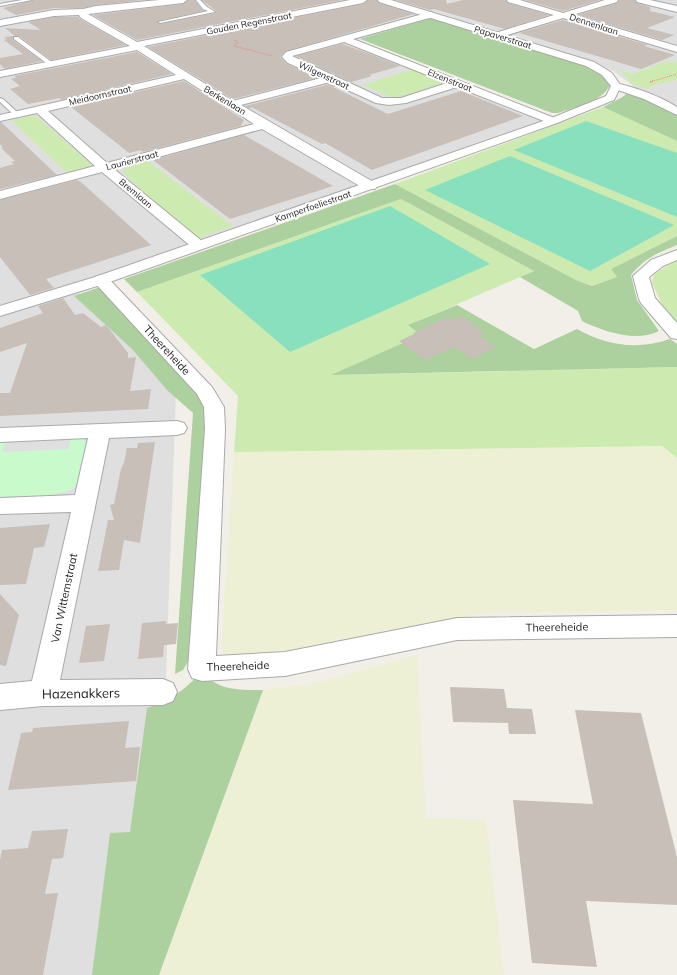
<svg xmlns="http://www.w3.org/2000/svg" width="677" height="975" viewBox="0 0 677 975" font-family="Mulish,sans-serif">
	<rect width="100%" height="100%" fill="#f2efe9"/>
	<!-- residential -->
	<path fill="#e0dfdf" d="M 0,0 L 677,0 L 677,108 L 640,91 L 613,71 L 442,17 L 377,37 L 356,40 L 562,121 L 349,195 L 79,293 L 176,392 L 165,705 L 93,975 L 0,975 Z"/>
	<!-- farmland -->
	<path fill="#eef0d5" d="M 662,446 L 677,458 L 677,610 L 484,613 L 424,627 L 334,655 L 227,662 L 223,653 L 221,647 L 234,452 Z
		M 417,655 L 426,818 L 486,820 L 504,975 L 159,975 L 263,690 L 316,683 Z"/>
	<!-- grass -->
	<path fill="#cdebb0" d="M 667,61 L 673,63 L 677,61 L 677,80 L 652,86 L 649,88 L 651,90 L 633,85 L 623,73 L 610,67 L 633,74 Z
		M 417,68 L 451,82 L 396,99 L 362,85 Z
		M 603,107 L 677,141 L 677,236 L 611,269 L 617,277 L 592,286 L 576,280 L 395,184 Z
		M 35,115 L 92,165 L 91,168 L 68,174 L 11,120 Z
		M 148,161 L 233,226 L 199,238 L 194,235 L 132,182 L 122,171 L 127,167 Z
		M 401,199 L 534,271 L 409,325 L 421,335 L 333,375 L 677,367 L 677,458 L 662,446 L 234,452 L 238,396 L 137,292 Z
		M 677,260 L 677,324 L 665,311 L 652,283 L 654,274 Z"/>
	<!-- forest -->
	<path fill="#add19e" d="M 428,19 L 436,19 L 592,68 L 602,74 L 610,85 C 602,102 575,107 558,113 L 552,113 L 360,39 Z
		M 630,91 L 677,114 L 677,141 L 603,107 L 621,98 Z
		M 395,184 L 576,280 L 592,286 L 617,277 L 611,269 L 677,236 L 677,245 C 656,254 646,257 631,275 L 637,300 L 659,331 C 637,343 602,331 582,321 L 578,311 L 520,277 L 534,271 L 401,199 L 137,292 L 124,279 Z
		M 109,284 L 218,401 L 189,660 L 183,670 L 175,674 L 193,413 L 168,391 L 132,349 L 74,296 Z
		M 457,305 L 534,349 L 577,329 C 607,346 637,350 670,339 L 677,344 L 677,367 L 331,375 L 421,335 L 408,325 Z
		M 201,672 C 220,691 238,690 263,690 L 159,975 L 92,975 L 110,833 L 130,832 L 147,708 C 170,700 184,691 201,672 Z"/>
	<!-- park -->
	<path fill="#c8facc" d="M 72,436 L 82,437 L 88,445 C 85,455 83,475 77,484 C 68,499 18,496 0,497 L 0,440 L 6,440 L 2,452 L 68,449 Z"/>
	<!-- pitch -->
	<path fill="#88e0be" d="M 586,121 L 677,153 L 677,217 L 514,150 Z
		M 510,156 L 674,225 L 590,271 L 425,190 Z
		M 390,206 L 490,264 L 290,352 L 200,275 Z"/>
	<!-- building -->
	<path fill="#c7bfb8" d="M 33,0 L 143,0 L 96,5 L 83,8 L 54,8 L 16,15 L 3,8 Z
		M 188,0 L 195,0 L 203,11 L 158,21 L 157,22 L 160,24 L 216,13 L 216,11 L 202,0 L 342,0 L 137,40 L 93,15 L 183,4 Z
		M 368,0 L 377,0 L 379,3 L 414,14 L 286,51 L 280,57 L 287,64 L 317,78 L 233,99 L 148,47 L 363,4 Z
		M 396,0 L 446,0 L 447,4 L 463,0 L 506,0 L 508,3 L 549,15 L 505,29 L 434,9 L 430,10 Z
		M 525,0 L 600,0 L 563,11 Z
		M 619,0 L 635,0 L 637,3 L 650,7 L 650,11 L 675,17 L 647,28 L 674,35 L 662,40 L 577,15 L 617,3 Z
		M 54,17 L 78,17 L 80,19 L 126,45 L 51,60 L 19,36 L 15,36 L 5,28 L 41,30 L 28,22 Z
		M 563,20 L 648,45 L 644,46 L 675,55 L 641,69 L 519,33 Z
		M 14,36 L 13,40 L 42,61 L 5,69 L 0,64 L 0,58 L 23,54 L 4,40 L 7,39 L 4,37 Z
		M 342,44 L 370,54 L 400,66 L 369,75 L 372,76 L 351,82 L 296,56 Z
		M 137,52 L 172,74 L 61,100 L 60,98 L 28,104 L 10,89 L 20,86 L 11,79 L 16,78 L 14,76 Z
		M 184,81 L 244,120 L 241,126 L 143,152 L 140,150 L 129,153 L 71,107 Z
		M 330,84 L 336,86 L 333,87 L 388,114 L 461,91 L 523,116 L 372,170 L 325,143 L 322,144 L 251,107 L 250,109 L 245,106 Z
		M 0,122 L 1,122 L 57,175 L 0,189 L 0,168 L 14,164 L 11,162 L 15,161 L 1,148 L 3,148 L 0,144 Z
		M 244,135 L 333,186 L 230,219 L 153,160 Z
		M 77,180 L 82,183 L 151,245 L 46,279 L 54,288 L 30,295 L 0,257 L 0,200 Z
		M 63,298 L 75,315 L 83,313 L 101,327 L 106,325 L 128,353 L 128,358 L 136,357 L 130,391 L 151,389 L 148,409 L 0,416 L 0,393 L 10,393 L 27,343 L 0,352 L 0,328 L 43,313 L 38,306 Z
		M 462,316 L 485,332 L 478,335 L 496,347 L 472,359 L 454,347 L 425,360 L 399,341 L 414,334 L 413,333 L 443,319 L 448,317 L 453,320 Z
		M 155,442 L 140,543 L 124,540 L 119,570 L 98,571 L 108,520 L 114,520 L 110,505 L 114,504 L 121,469 L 124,463 L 127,448 L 137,448 L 138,443 Z
		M 50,524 L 44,547 L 34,548 L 26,584 L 0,585 L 0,528 Z
		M 0,594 L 19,615 L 6,666 L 0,665 Z
		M 166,621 L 166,624 L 178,623 L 176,644 L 164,645 L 163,657 L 138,659 L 142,623 Z
		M 110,624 L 104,661 L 79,663 L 86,626 Z
		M 450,687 L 504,689 L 507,708 L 532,709 L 536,734 L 509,734 L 508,723 L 453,722 Z
		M 575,710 L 641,713 L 677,857 L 677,905 L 586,901 L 597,967 L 532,963 L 513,800 L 593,804 Z
		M 129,721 L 125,748 L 140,747 L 136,781 L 8,790 L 21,733 L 32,732 L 33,728 Z
		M 68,829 L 63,858 L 52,859 L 45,894 L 58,893 L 43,975 L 0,975 L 0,860 L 2,850 L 28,848 L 32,831 Z"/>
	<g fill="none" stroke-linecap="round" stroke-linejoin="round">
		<defs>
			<path id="service" d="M 22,0 L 32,0 L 0,6 L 0,4 Z
				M 196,0 L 200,0 L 207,7 L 215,12 L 160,23 L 158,22 L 208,11 L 203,9 Z
				M 14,37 L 18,37 L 53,63 L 53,65 L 49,65 L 14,39 Z
				M 0,98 L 3,99 L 18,113 L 18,115 L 14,115 L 0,102 Z"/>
			<path id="minor" d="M 159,0 L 187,0 L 183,3 L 88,14 L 137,42 L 350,0 L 367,0 L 363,3 L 144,46 L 233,101 L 321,78 L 288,63 L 282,57 L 286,52 L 430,12 L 433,13 L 434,15 L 433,17 L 353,39 L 557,119 L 559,121 L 557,123 L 549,123 L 457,87 L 406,103 L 389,105 L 376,103 L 330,82 L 241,105 L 375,183 L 377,186 L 375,189 L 365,189 L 262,129 L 114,169 L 203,242 L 206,245 L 203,248 L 198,250 L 193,248 L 102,172 L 0,199 L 0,191 L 95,166 L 37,113 L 0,121 L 0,115 L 176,75 L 137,50 L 0,77 L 0,71 L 130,46 L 81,18 L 79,15 L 54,16 L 0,26 L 0,20 L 54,10 L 83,9 L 96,6 ZM 344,42 L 447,83 L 401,98 L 382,98 L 292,56 ZM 184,79 L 254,124 L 107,163 L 48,111 Z
				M 507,0 L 520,0 L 563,13 L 605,0 L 618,0 L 617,2 L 572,15 L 677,46 L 677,52 L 563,18 L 501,37 L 495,37 L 493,35 L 495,33 L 554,15 L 508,2 Z
				M 636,0 L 650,0 L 677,6 L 677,12 L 637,2 Z
				M 616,83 C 637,88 658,95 677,107 L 677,115 L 644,99 L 612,88 L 611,86 L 612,84 Z
				M 677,250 L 677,260 L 663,266 L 649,277 L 655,298 L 677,323 L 677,339 L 671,338 L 641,303 L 639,299 L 633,276 L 651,260 Z
				M 101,275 L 107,277 L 212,387 L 224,407 L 225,429 L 216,656 L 285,652 L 457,618 L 677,615 L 677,637 L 457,640 L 285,676 L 202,681 L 192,678 L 188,669 L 205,429 L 204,407 L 197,394 L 95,283 L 93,280 L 95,277 Z
				M 177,421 L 184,423 L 187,428 L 184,433 L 177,435 L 109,438 L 60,680 L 163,679 L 173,683 L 177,692 L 173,701 L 163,705 L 43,706 L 0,710 L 0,684 L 32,681 L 71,512 L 0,514 L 0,498 L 75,495 L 88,438 L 0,442 L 0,428 Z"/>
			<path id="tertiary" d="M 378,0 L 391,0 L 594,62 L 612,73 L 621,86 L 614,100 L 557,123 L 107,283 L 0,316 L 0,306 L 95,277 L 549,119 L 606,96 L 611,86 L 602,75 L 586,66 L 379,2 Z"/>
		</defs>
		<!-- service casing -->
		<use href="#service" stroke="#a9a9a9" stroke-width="2"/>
		<!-- minor casing -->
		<use href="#minor" stroke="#a9a9a9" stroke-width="2"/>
		<!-- tertiary casing -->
		<use href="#tertiary" stroke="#a9a9a9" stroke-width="2"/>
		<!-- path-far1 -->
		<path stroke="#fa8072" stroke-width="1" stroke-dasharray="1 1" stroke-linecap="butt" d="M 234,40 L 238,42 L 234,46 L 273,56
			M 650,82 L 677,74"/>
		<!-- path -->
		<path stroke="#fa8072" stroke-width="1.5" stroke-dasharray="1 1" stroke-linecap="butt" d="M 650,82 L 653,81"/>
		<!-- service -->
		<use href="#service" fill="#fff" fill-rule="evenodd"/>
		<!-- minor -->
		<use href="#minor" fill="#fff" fill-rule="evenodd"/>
		<!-- tertiary -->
		<use href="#tertiary" fill="#fff" fill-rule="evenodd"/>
	</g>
	<g text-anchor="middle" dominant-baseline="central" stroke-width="4" stroke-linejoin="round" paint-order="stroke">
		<!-- far-street labels -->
		<g font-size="9" fill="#222" stroke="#fff">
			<text transform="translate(249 23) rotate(-11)">Gouden Regenstraat</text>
			<text transform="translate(594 24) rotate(18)">Dennenlaan</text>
			<text transform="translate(503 37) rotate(17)">Papaverstraat</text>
			<text transform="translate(324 75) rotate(25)">Wilgenstraat</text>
			<text transform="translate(450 80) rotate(22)">Elzenstraat</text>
			<text transform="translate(100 95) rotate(-13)">Meidoornstraat</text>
			<text transform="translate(225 100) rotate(31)">Berkenlaan</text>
			<text transform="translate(132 160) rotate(-15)">Laurierstraat</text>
			<text transform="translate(136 193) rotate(40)">Bremlaan</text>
			<text transform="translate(313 206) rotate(-19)">Kamperfoeliestraat</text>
		</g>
		<!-- street labels -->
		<g font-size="11" fill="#222" stroke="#fff">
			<text transform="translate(167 350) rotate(47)">Theereheide</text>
			<text transform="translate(64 598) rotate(-78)">Van Wittemstraat</text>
			<text transform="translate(557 627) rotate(-1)">Theereheide</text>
			<text transform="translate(238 666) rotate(-2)">Theereheide</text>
		</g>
		<!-- near-street labels -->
		<g font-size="13" fill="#222" stroke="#fff">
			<text transform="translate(81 693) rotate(-1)">Hazenakkers</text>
		</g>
	</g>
</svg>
